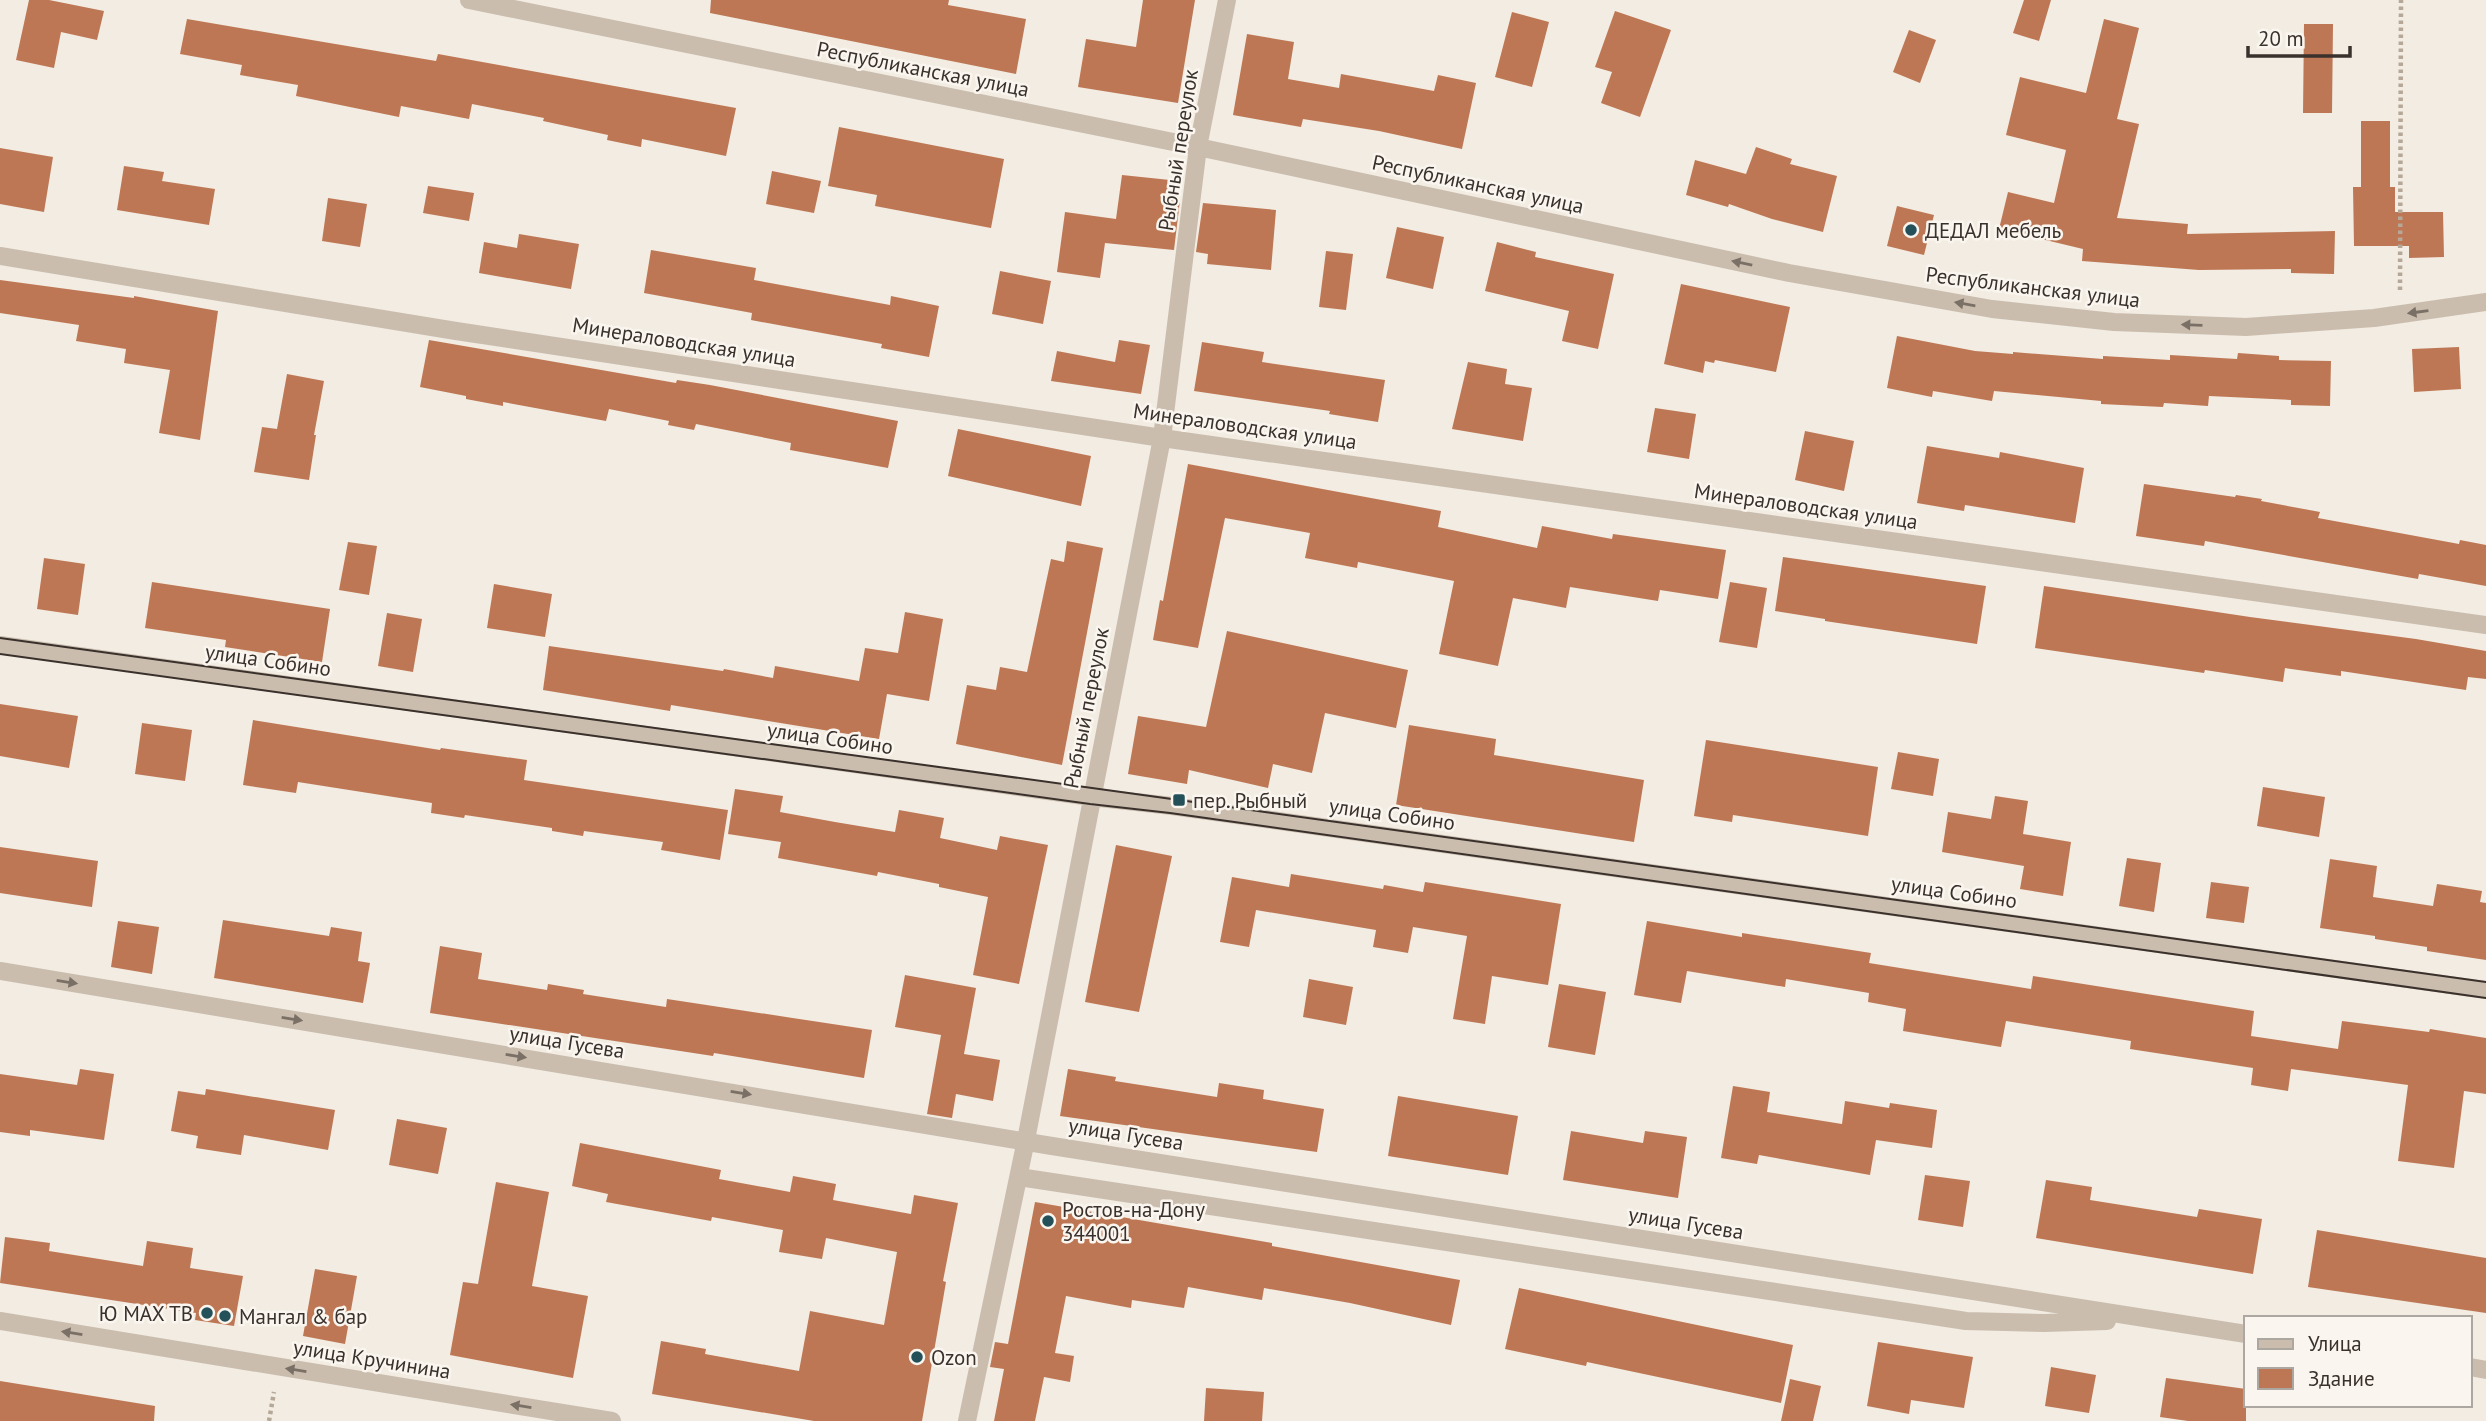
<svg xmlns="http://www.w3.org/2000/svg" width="2486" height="1421" viewBox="0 0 2486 1421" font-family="'PT Sans',sans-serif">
	<rect width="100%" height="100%" fill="#f2ece2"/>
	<!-- building -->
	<path fill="#be7754" d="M 29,0 L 49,0 L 104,11 L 97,40 L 61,32 L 54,68 L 16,60 Z
		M 711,0 L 949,0 L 948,5 L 1026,19 L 1016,74 L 710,13 Z
		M 1143,0 L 1195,0 L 1178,103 L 1078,87 L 1086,39 L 1136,47 Z
		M 2024,0 L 2051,0 L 2039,41 L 2013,33 Z
		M 1615,11 L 1671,30 L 1640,117 L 1601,103 L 1612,72 L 1595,67 Z
		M 1512,12 L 1549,22 L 1532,87 L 1495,77 Z
		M 187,19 L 436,61 L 438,54 L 736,108 L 726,156 L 642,139 L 641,147 L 607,140 L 608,135 L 543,121 L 544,118 L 472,104 L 469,119 L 401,106 L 399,117 L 296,96 L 298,85 L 240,75 L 242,65 L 180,54 Z
		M 2104,19 L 2139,28 L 2117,119 L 2139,124 L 2117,218 L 2188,224 L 2187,234 L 2335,231 L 2334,274 L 2291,273 L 2291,269 L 2199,270 L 2082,261 L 2083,249 L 1999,229 L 2008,192 L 2054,203 L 2066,150 L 2006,135 L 2020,77 L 2086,93 Z
		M 2304,24 L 2333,24 L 2332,113 L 2303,113 Z
		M 1909,30 L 1936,40 L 1920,83 L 1893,72 Z
		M 1247,34 L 1294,42 L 1288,79 L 1339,88 L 1341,74 L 1434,91 L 1438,75 L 1476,83 L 1462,149 L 1379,131 L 1303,119 L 1301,127 L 1233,115 Z
		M 2361,121 L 2390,121 L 2390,187 L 2395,187 L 2395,212 L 2443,212 L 2444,257 L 2409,258 L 2409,246 L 2354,246 L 2353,187 L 2361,187 Z
		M 839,127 L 1004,159 L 991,228 L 875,206 L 877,195 L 828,186 Z
		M 1756,147 L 1792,159 L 1790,164 L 1837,176 L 1823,232 L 1772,219 L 1729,204 L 1728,207 L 1686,195 L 1695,160 L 1746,174 Z
		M 0,148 L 53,157 L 44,212 L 0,204 Z
		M 124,166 L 164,172 L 162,181 L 215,189 L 209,225 L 117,210 Z
		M 772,171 L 821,181 L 814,213 L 766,204 Z
		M 1122,175 L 1170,180 L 1168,199 L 1180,200 L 1174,250 L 1105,243 L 1100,278 L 1057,272 L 1065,212 L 1116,219 Z
		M 428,186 L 474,193 L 469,221 L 423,213 Z
		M 328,198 L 367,204 L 360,247 L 322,241 Z
		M 1203,203 L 1276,210 L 1271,270 L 1207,264 L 1208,254 L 1196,252 Z
		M 1897,206 L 1934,215 L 1924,255 L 1887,246 Z
		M 1397,227 L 1444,237 L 1433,289 L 1386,278 Z
		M 519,234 L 579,244 L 571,289 L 479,273 L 484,242 L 517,248 Z
		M 1497,242 L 1536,252 L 1535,257 L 1614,274 L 1598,349 L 1562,341 L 1569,311 L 1485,291 Z
		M 651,250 L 756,268 L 754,280 L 890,305 L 891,296 L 939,306 L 929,357 L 881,348 L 882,344 L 751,320 L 752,313 L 644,293 Z
		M 1326,251 L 1353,254 L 1346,310 L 1319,307 Z
		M 1000,271 L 1051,281 L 1043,324 L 992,314 Z
		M 0,280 L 134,298 L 134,296 L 218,311 L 200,440 L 159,433 L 170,370 L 124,363 L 126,349 L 76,341 L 79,325 L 0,313 Z
		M 1681,284 L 1790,307 L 1776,372 L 1715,360 L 1714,363 L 1705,361 L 1703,373 L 1664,364 Z
		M 1897,336 L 1975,351 L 2013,354 L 2013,352 L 2103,359 L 2103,356 L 2170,360 L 2170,355 L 2237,359 L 2238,353 L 2279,356 L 2279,360 L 2331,361 L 2330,406 L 2291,405 L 2291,400 L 2209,396 L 2208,406 L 2164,403 L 2163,407 L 2101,404 L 2101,401 L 1994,391 L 1992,401 L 1933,391 L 1932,397 L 1887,388 Z
		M 429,340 L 676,383 L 677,380 L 710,385 L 898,421 L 888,468 L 790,450 L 791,443 L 696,424 L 694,430 L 668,425 L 669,421 L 609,409 L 606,421 L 503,402 L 503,406 L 466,399 L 466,396 L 420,387 Z
		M 1119,340 L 1150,345 L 1141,394 L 1051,381 L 1057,351 L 1115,362 Z
		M 1202,342 L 1264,352 L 1262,362 L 1385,380 L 1378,422 L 1329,414 L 1330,411 L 1194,391 Z
		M 2459,347 L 2461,389 L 2414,392 L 2412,349 Z
		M 1468,362 L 1507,369 L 1505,384 L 1532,388 L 1523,441 L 1452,429 Z
		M 287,374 L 324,381 L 314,435 L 316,435 L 309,480 L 254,472 L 262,427 L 277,429 Z
		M 1655,408 L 1696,414 L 1689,459 L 1647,452 Z
		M 958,429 L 1091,456 L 1081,506 L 948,476 Z
		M 1805,431 L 1854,441 L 1844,491 L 1795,480 Z
		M 1927,446 L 1999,458 L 2000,452 L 2084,468 L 2075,523 L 1965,505 L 1964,511 L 1917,503 Z
		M 1188,464 L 1441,511 L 1438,527 L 1537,548 L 1542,526 L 1612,539 L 1613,534 L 1726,550 L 1718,599 L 1660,590 L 1658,601 L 1570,587 L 1566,608 L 1513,598 L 1498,666 L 1439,654 L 1454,581 L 1358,562 L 1357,568 L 1305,558 L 1310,533 L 1225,518 L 1198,648 L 1153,640 L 1160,600 L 1163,601 Z
		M 2144,484 L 2235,497 L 2236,495 L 2262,499 L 2261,501 L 2320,512 L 2318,518 L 2459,544 L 2460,540 L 2486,545 L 2486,586 L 2419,574 L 2418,579 L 2205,541 L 2204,546 L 2136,536 Z
		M 1067,541 L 1103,548 L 1062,765 L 956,744 L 967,685 L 996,690 L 1000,667 L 1027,672 L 1051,559 L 1064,562 Z
		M 348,542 L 377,546 L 369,595 L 339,590 Z
		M 1783,557 L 1986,586 L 1977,644 L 1825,621 L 1825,619 L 1775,611 Z
		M 44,558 L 85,564 L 78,615 L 37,609 Z
		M 152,582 L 330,609 L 322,662 L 225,647 L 226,640 L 145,628 Z
		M 1730,582 L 1767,588 L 1757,648 L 1719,642 Z
		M 494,584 L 552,594 L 545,637 L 487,628 Z
		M 2044,586 L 2250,617 L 2416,639 L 2486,651 L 2486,679 L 2468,677 L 2466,690 L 2341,671 L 2341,676 L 2285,668 L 2283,682 L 2205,670 L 2204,673 L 2035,648 Z
		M 905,612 L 943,619 L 929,701 L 887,694 L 879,739 L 671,705 L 670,711 L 543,690 L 549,646 L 723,671 L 724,669 L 773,678 L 775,666 L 859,681 L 865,648 L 898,653 Z
		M 387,613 L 422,619 L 413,672 L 378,666 Z
		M 1227,631 L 1408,670 L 1396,728 L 1325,713 L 1312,773 L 1273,764 L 1268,788 L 1189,770 L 1187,784 L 1128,774 L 1138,716 L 1206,727 Z
		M 0,704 L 78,716 L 69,768 L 0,756 Z
		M 253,720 L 440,750 L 441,748 L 527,760 L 524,780 L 728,810 L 720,860 L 661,850 L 663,842 L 584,831 L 583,836 L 552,831 L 552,828 L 465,815 L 464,818 L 431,813 L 432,803 L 298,782 L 296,793 L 243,785 Z
		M 142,723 L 192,730 L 185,781 L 135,774 Z
		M 1409,725 L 1496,739 L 1494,755 L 1644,780 L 1634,842 L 1396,805 Z
		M 1706,740 L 1878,767 L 1868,836 L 1733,815 L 1732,822 L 1694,816 Z
		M 1898,752 L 1939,759 L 1933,796 L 1891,789 Z
		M 2263,787 L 2325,797 L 2319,837 L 2257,826 Z
		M 735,789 L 783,796 L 780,812 L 835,822 L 895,832 L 899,810 L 944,818 L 940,838 L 997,850 L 1000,836 L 1048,845 L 1019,984 L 973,975 L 988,897 L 939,887 L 939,884 L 878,872 L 877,876 L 778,858 L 781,842 L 728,834 Z
		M 1995,796 L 2028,801 L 2023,834 L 2071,842 L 2063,896 L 2020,889 L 2024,866 L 1942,852 L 1948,812 L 1991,819 Z
		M 1116,845 L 1172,856 L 1139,1012 L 1085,1002 Z
		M 0,847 L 98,861 L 92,907 L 0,893 Z
		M 2127,858 L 2161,863 L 2154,912 L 2119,906 Z
		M 2330,859 L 2377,866 L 2373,897 L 2433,906 L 2437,884 L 2482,891 L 2480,902 L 2486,903 L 2486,960 L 2427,951 L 2427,947 L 2375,939 L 2375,936 L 2320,928 Z
		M 1291,874 L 1383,889 L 1384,885 L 1423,892 L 1425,882 L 1561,904 L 1548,985 L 1492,976 L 1485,1024 L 1453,1019 L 1467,936 L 1413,927 L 1408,953 L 1373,947 L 1376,930 L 1256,910 L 1249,947 L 1220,942 L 1232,877 L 1289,887 Z
		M 2211,882 L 2249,887 L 2244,923 L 2206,918 Z
		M 223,920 L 329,936 L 331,927 L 362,932 L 358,961 L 370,963 L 363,1003 L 214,978 Z
		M 118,921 L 159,927 L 152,974 L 111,967 Z
		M 1647,921 L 1742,937 L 1742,933 L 1871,953 L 1869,963 L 2031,989 L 2033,976 L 2254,1011 L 2251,1036 L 2338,1049 L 2342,1021 L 2429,1032 L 2430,1029 L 2486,1038 L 2486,1094 L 2464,1091 L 2454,1168 L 2398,1161 L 2408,1085 L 2291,1069 L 2288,1091 L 2251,1085 L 2253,1068 L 2130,1049 L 2131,1041 L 2006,1021 L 2001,1047 L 1903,1031 L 1906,1009 L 1868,1002 L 1869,993 L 1786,979 L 1785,987 L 1687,971 L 1681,1003 L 1634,995 Z
		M 440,946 L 482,953 L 478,979 L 547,990 L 548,984 L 584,990 L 583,994 L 666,1007 L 667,999 L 872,1030 L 864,1078 L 714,1053 L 713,1056 L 430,1013 Z
		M 905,975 L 976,988 L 964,1054 L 1000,1060 L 993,1101 L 956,1094 L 952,1118 L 927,1114 L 941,1035 L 895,1027 Z
		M 1309,979 L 1353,987 L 1346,1025 L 1303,1017 Z
		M 1559,984 L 1606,992 L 1595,1055 L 1548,1047 Z
		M 80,1069 L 114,1074 L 104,1140 L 30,1130 L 30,1136 L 0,1132 L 0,1074 L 77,1085 Z
		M 1068,1069 L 1116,1077 L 1115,1081 L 1217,1097 L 1219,1083 L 1264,1090 L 1263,1099 L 1324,1109 L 1317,1152 L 1060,1116 Z
		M 1733,1086 L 1770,1092 L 1767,1112 L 1842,1124 L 1845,1101 L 1889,1108 L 1890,1103 L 1937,1110 L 1932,1148 L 1876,1140 L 1870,1175 L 1759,1155 L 1757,1164 L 1721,1158 Z
		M 206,1089 L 335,1110 L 328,1150 L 244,1135 L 241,1155 L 196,1148 L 198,1136 L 171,1131 L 178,1091 L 205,1095 Z
		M 1398,1096 L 1518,1116 L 1508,1175 L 1388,1156 Z
		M 397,1119 L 447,1128 L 438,1174 L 389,1165 Z
		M 1571,1131 L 1643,1143 L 1645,1131 L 1687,1137 L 1678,1198 L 1563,1180 Z
		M 580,1143 L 721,1170 L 719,1179 L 790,1192 L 793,1176 L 836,1184 L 833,1200 L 911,1214 L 914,1195 L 958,1203 L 943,1281 L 946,1282 L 922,1421 L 814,1421 L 652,1394 L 661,1341 L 706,1349 L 705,1354 L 799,1371 L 810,1311 L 884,1325 L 897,1252 L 826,1238 L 822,1259 L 779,1252 L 783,1230 L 712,1217 L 711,1221 L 606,1202 L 608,1194 L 572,1186 Z
		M 1925,1175 L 1970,1181 L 1963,1227 L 1918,1220 Z
		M 2046,1180 L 2092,1187 L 2090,1200 L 2197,1217 L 2199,1209 L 2262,1219 L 2253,1274 L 2036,1238 Z
		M 496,1182 L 549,1192 L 532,1286 L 588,1296 L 573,1378 L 450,1355 L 463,1282 L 478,1284 Z
		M 1035,1202 L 1272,1243 L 1272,1246 L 1460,1280 L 1451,1325 L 1350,1303 L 1264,1288 L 1262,1300 L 1188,1287 L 1184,1308 L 1132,1300 L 1131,1308 L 1066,1296 L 1055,1353 L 1074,1356 L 1070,1382 L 1044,1377 L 1035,1421 L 994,1421 L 1004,1369 L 990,1367 L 995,1342 L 1008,1344 Z
		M 2317,1230 L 2486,1258 L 2486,1313 L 2308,1287 Z
		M 5,1237 L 50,1243 L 49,1251 L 143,1266 L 147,1241 L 193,1248 L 190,1268 L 243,1276 L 234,1326 L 195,1320 L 196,1313 L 0,1283 Z
		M 315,1269 L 357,1276 L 345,1344 L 303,1336 Z
		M 1519,1288 L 1793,1345 L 1781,1403 L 1587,1362 L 1586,1366 L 1505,1349 Z
		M 1878,1342 L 1973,1357 L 1964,1408 L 1911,1400 L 1909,1414 L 1867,1406 Z
		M 2051,1367 L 2096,1375 L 2089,1413 L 2045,1406 Z
		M 2166,1378 L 2246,1389 L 2246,1421 L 2188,1421 L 2160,1417 Z
		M 1790,1379 L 1821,1386 L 1813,1421 L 1781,1421 Z
		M 0,1381 L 155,1406 L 154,1421 L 0,1421 Z
		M 1206,1388 L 1264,1392 L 1262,1421 L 1204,1421 Z"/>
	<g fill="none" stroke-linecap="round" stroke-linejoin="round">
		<!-- path -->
		<path stroke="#b6a898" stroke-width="4.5" stroke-dasharray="3.5 3.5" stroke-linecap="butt" d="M 2400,290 L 2401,0
			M 269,1421 L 274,1392"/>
		<!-- minor -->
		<path stroke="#cabdae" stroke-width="18" d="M 469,0 L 1198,147 L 1789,273 L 1992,309 L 2114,322 L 2246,327 L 2374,318 L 2486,302
			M 0,256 L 456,331 L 1162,438 L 2486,625
			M 0,645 L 1091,797 L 1172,806 L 2486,990
			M 0,971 L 1052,1146 L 2246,1334
			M 1019,1177 L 1966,1321 L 2044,1323 L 2107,1321
			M 0,1321 L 612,1421
			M 2470,1367 L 2486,1370
			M 967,1421 L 1026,1140 L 1162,438 L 1198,147 L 1227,0"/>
		<!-- tram -->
		<path stroke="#3a312c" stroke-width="2" d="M 0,638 L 1179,800 L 2486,982
			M 0,654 L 1090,804 L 1170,813 L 2486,998"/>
	</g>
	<!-- one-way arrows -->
	<defs><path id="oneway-solid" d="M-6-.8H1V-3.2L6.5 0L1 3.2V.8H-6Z" transform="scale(1.75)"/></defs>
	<g fill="#7b7066">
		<use href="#oneway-solid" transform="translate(1742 263) rotate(-168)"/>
		<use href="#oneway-solid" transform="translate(1965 304) rotate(-170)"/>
		<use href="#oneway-solid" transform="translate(2418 312) rotate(172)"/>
		<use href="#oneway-solid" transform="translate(2192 325) rotate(-178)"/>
		<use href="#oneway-solid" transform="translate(67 982) rotate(9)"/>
		<use href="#oneway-solid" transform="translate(292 1019) rotate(9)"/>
		<use href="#oneway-solid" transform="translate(516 1056) rotate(9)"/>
		<use href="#oneway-solid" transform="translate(741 1093) rotate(9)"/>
		<use href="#oneway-solid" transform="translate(72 1333) rotate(-171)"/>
		<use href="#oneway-solid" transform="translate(296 1370) rotate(-171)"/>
		<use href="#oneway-solid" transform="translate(521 1406) rotate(-171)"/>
	</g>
	<!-- markers -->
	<g fill="#245159" stroke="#faf6ef" stroke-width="2.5">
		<circle cx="1911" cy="230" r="7"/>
		<rect x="1172" y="793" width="14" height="14" rx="3.5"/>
		<circle cx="1048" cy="1221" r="7"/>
		<circle cx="207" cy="1313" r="7"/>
		<circle cx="225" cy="1316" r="7"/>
		<circle cx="917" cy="1357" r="7"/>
	</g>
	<g text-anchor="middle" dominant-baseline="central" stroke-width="5" stroke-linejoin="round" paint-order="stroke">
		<!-- street labels -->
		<g font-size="21" fill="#3a312c" stroke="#faf6ef">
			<text transform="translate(923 69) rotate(11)">Республиканская улица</text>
			<text transform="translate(1178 150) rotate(-81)">Рыбный переулок</text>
			<text transform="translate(1478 184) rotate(12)">Республиканская улица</text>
			<text transform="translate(2033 287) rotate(7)">Республиканская улица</text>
			<text transform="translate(684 342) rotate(9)">Минераловодская улица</text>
			<text transform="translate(1245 426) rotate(8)">Минераловодская улица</text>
			<text transform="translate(1806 506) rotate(8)">Минераловодская улица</text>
			<text transform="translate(268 660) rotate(8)">улица Собино</text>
			<text transform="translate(1086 708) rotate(-79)">Рыбный переулок</text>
			<text transform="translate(830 738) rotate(8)">улица Собино</text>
			<text transform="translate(1392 814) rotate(8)">улица Собино</text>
			<text transform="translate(1954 892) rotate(8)">улица Собино</text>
			<text transform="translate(567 1042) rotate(9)">улица Гусева</text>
			<text transform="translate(1126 1134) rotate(9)">улица Гусева</text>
			<text transform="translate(1686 1223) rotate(9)">улица Гусева</text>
			<text transform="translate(372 1359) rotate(9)">улица Кручинина</text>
		</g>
		<!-- poi labels -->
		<g font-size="21" fill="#3a312c" stroke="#faf6ef" text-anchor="start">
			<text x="1925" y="230">ДЕДАЛ мебель</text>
			<text x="1193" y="800">пер. Рыбный</text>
			<text x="1062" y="1209">Ростов-на-Дону<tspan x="1062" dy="24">344001</tspan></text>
			<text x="193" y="1313" text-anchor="end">Ю МАХ ТВ</text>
			<text x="239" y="1316">Мангал &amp; бар</text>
			<text x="931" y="1357">Ozon</text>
		</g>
	</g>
	<!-- legend -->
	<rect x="2244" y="1316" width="228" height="91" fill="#faf6ef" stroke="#ada7a1" stroke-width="2"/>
	<rect x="2258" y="1339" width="35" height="10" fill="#cabdae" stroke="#ada7a1" stroke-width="2"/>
	<text x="2308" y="1351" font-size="21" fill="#3a312c">Улица</text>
	<rect x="2258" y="1368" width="35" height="21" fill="#be7754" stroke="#ada7a1" stroke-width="2"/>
	<text x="2308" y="1386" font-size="21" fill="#3a312c">Здание</text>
	<!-- scale -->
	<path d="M2248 46v10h102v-10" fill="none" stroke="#3a312c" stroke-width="3.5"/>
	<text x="2258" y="46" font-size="21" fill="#3a312c" stroke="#faf6ef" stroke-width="5" paint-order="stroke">20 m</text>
</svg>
